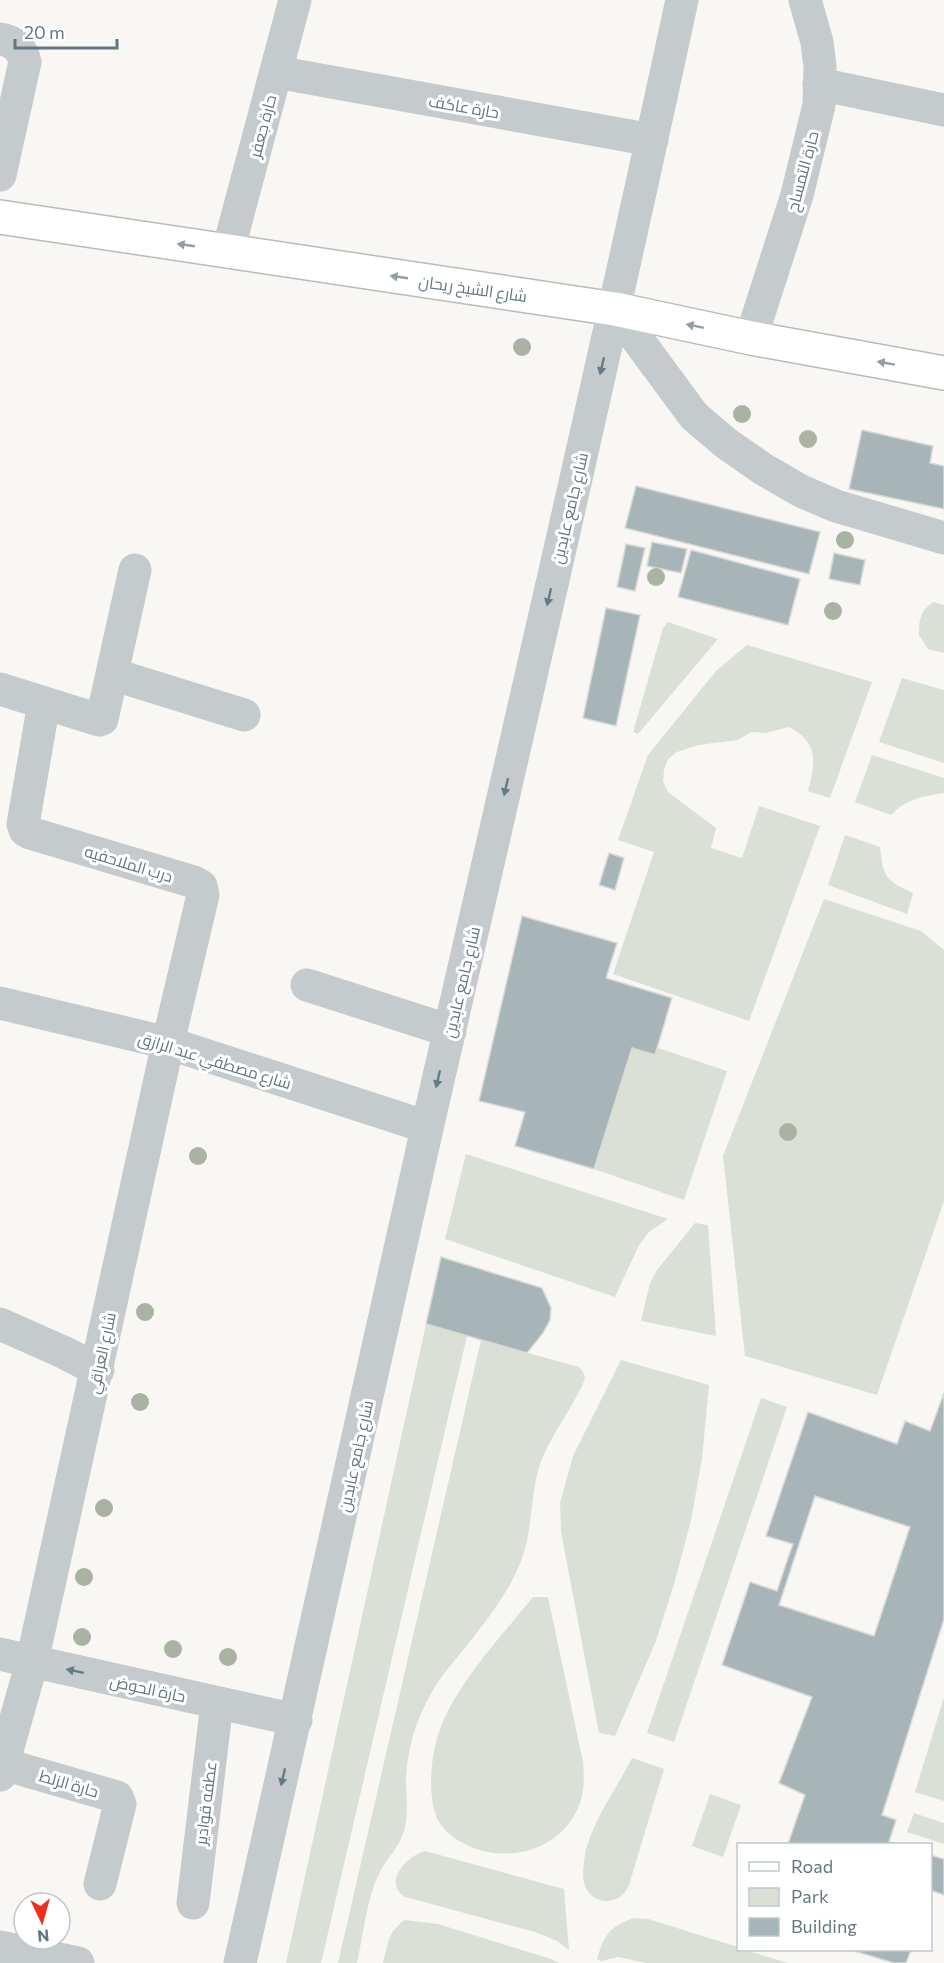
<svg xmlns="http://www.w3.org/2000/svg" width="944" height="1963" viewBox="0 0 944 1963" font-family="Commissioner,Cairo,sans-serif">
	<rect width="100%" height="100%" fill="#f8f7f4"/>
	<!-- green -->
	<path fill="#dae0d5" d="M 934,602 L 944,605 L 944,653 L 928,649 L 919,635 C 919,620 920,610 934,602 Z
		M 668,622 L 718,639 L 638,734 L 633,732 L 663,628 Z
		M 747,645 L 872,682 L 830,798 L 808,791 C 815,763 820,743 789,727 L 766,733 L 751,732 L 738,740 L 698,745 L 677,752 L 668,759 L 664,770 L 663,781 L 668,792 L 716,828 L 711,848 L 742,858 L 759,806 L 820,826 L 749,1021 L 613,974 L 654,852 L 618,840 L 648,755 L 716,671 Z
		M 902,678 L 944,690 L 944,763 L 879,742 Z
		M 872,755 L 944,778 L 944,793 C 923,796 906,799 891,815 L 855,802 Z
		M 845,835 L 880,847 C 883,877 886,881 913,893 L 907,914 L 828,885 Z
		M 824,899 L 921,931 L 944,950 L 944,1201 L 877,1395 L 745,1356 L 723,1156 Z
		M 632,1048 L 655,1055 L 658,1048 L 727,1071 L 684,1200 L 594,1169 Z
		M 466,1154 L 668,1219 L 649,1232 L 639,1245 L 615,1297 L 445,1239 Z
		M 695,1223 L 708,1225 L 716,1336 L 641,1321 L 650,1283 L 657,1270 Z
		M 426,1324 L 467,1336 L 321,1963 L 286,1963 Z
		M 481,1340 L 579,1367 L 583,1372 L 585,1379 C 573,1408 551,1434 540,1464 C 530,1495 533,1528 522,1558 C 509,1598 466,1645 440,1679 C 420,1709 408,1741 406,1777 C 406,1794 409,1814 404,1831 C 399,1848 386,1859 379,1874 C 367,1897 363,1937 357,1963 L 338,1963 Z
		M 621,1360 L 709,1385 L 702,1459 L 691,1520 L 675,1581 L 656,1641 L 615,1736 L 599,1733 L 561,1532 L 560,1503 L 573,1456 Z
		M 761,1398 L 787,1407 L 674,1742 L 647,1733 Z
		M 533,1597 L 548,1597 L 583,1762 C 584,1776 585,1789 580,1803 C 563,1851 505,1866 463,1843 C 453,1838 441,1828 437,1818 C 427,1794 431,1755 439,1732 C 456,1684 501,1637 533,1597 Z
		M 944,1697 L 944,1801 L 915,1792 Z
		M 632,1758 L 664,1769 L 629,1885 C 627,1889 624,1894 621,1896 C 607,1907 588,1899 584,1883 C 582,1875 584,1863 585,1855 C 590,1825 618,1786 632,1758 Z
		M 710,1794 L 741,1805 L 723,1857 L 692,1846 Z
		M 914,1813 L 944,1823 L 944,1844 L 907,1832 Z
		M 425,1851 L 564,1889 L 569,1950 L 557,1941 L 535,1932 L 405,1897 C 382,1882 407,1856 425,1851 Z
		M 634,1918 L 648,1919 L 738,1947 L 738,1950 L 745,1950 L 788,1963 L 646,1963 L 618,1957 L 601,1961 L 597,1959 C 604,1935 610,1926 634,1918 Z
		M 405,1920 L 438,1924 L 551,1959 L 559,1963 L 383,1963 C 388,1944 388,1931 405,1920 Z"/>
	<!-- building -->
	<path fill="#a8b5b8" stroke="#d9d9d7" stroke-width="1.5" fill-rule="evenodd" d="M 862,430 L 933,446 L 930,463 L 944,466 L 944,509 L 849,489 Z
		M 636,486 L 820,532 L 809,574 L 625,528 Z
		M 652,542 L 687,549 L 681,573 L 647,566 Z
		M 626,544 L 645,548 L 635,591 L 617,587 Z
		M 691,550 L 800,579 L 788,625 L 678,597 Z
		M 834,553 L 865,560 L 860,585 L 829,579 Z
		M 606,608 L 640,615 L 616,726 L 583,718 Z
		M 609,853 L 624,858 L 615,890 L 599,885 Z
		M 522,916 L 617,943 L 606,978 L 672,998 L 655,1055 L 632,1048 L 594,1169 L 515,1146 L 525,1112 L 479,1101 Z
		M 441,1257 L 542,1288 L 551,1308 L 550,1320 L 543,1333 L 527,1353 L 426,1324 Z
		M 944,1393 L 944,1619 L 882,1815 L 896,1820 L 889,1842 L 898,1844 L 788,1844 L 805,1795 L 779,1783 L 812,1697 L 722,1665 L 750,1582 L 777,1591 L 788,1558 L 793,1544 L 766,1536 L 808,1412 L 897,1444 L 905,1421 L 930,1431 ZM 815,1496 L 910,1527 L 874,1636 L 779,1605 Z
		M 930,1855 L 944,1859 L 944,1895 L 930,1890 Z
		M 851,1950 L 911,1950 L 906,1963 L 894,1963 Z"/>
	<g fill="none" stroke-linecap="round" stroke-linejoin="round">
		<defs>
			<path id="major" d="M 0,217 L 615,309 L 751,338 L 944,373"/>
		</defs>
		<!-- major casing -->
		<use href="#major" stroke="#b5bcbe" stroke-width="36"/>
		<!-- minor -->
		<path stroke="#c5cacc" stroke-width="33" d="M 0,39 C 13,41 22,48 25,62 L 0,175
			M 276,72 L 652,140
			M 819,84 L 944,110
			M 228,251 L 295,0
			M 615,309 L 694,416 L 727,444 L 763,469 L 801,491 L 836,506 L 944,538
			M 751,338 L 797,195 L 819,105 L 820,67 L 817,42 L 805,0
			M 112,674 L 244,715
			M 0,689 L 99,720 L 102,719 L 135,570
			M 307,985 L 450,1031
			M 0,1003 L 168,1043 L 427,1127
			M 0,1324 L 63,1352 L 98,1370
			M 0,1654 L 296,1720
			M 3,1764 L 117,1797 L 120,1804 L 100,1884
			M 0,1775 L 32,1662 L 168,1043 L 203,895 L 201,886 L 194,882 L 30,833 L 25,830 L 23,824 L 44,703
			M 193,1903 L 217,1703
			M 0,1947 L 78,1963
			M 240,1963 C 304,1684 364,1404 428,1124 C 514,750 601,376 682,0"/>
		<!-- major -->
		<use href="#major" stroke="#fff" stroke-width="33"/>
	</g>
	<!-- trees -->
	<g fill="#a9b2a3">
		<circle cx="522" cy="347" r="9"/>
		<circle cx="742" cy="414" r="9"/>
		<circle cx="808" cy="439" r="9"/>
		<circle cx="845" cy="540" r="9"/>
		<circle cx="656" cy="577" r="9"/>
		<circle cx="833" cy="611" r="9"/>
		<circle cx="788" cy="1132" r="9"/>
		<circle cx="198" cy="1156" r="9"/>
		<circle cx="145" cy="1312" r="9"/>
		<circle cx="140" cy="1402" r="9"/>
		<circle cx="104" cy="1508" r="9"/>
		<circle cx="84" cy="1577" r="9"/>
		<circle cx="82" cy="1637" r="9"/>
		<circle cx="173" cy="1649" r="9"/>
		<circle cx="228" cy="1657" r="9"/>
	</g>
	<!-- one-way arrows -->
	<defs><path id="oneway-solid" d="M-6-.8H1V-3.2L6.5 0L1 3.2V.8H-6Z" transform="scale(1.5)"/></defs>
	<g fill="#90a0a7">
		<use href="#oneway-solid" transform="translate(186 245) rotate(-172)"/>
		<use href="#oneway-solid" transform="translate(399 277) rotate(-172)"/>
		<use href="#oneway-solid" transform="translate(695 326) rotate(-168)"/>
		<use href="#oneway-solid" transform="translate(886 363) rotate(-170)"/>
	</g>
	<g fill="#657c85">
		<use href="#oneway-solid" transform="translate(602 366) rotate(103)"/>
		<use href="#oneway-solid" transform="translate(549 597) rotate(103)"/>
		<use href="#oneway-solid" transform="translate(506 787) rotate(103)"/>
		<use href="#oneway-solid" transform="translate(438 1079) rotate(103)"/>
		<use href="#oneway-solid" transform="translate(75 1671) rotate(-168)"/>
		<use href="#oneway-solid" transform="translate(283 1777) rotate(103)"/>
	</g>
	<g text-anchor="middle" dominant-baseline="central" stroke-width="6" stroke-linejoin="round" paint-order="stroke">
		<!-- street labels -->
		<g font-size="16" fill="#607881" stroke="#fff">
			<text transform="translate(464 106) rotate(10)">حارة عاكف</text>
			<text transform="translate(262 126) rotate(-75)">حارة جعفر</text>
			<text transform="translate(802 171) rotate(-75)">حارة التمساح</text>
			<text transform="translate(473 288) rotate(8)">شارع الشيخ ريحان</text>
			<text transform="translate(569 508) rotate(-77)">شارع جامع عابدين</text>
			<text transform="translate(129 863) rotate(17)">درب الملاحفيه</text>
			<text transform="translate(461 982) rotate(-77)">شارع جامع عابدين</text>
			<text transform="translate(215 1060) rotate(17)">شارع مصطفي عبد الرازق</text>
			<text transform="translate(101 1353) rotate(-78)">شارع العراقي</text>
			<text transform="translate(355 1456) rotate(-78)">شارع جامع عابدين</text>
			<text transform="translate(148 1688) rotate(12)">حارة الحوض</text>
			<text transform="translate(69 1783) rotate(16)">حارة الزلط</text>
			<text transform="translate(205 1803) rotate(-83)">عطفه قوادير</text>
		</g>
	</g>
	<!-- legend -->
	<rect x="737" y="1843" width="195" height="108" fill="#ffffff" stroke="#bfc9cd" stroke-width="1.5"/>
	<rect x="749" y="1862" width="30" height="9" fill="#ffffff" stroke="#bfc9cd" stroke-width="1.5"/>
	<text x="791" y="1873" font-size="18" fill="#607881">Road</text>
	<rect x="749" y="1888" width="30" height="18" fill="#dae0d5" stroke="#bfc9cd" stroke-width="1.5"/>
	<text x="791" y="1903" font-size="18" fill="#607881">Park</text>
	<rect x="749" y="1918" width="30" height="18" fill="#a8b5b8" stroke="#bfc9cd" stroke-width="1.5"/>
	<text x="791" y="1933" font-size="18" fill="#607881">Building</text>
	<!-- north arrow -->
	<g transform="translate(42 1921) rotate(175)"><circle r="28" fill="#ffffff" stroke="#bfc9cd" stroke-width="1.5"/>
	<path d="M0-4.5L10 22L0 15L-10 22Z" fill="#ef2e1d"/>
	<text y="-9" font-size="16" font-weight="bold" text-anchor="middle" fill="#607881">N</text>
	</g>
	<!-- scale -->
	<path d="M15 39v9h102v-9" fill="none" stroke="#607881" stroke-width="3"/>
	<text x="24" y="39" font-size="18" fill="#607881" stroke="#ffffff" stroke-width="4.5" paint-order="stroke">20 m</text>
</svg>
